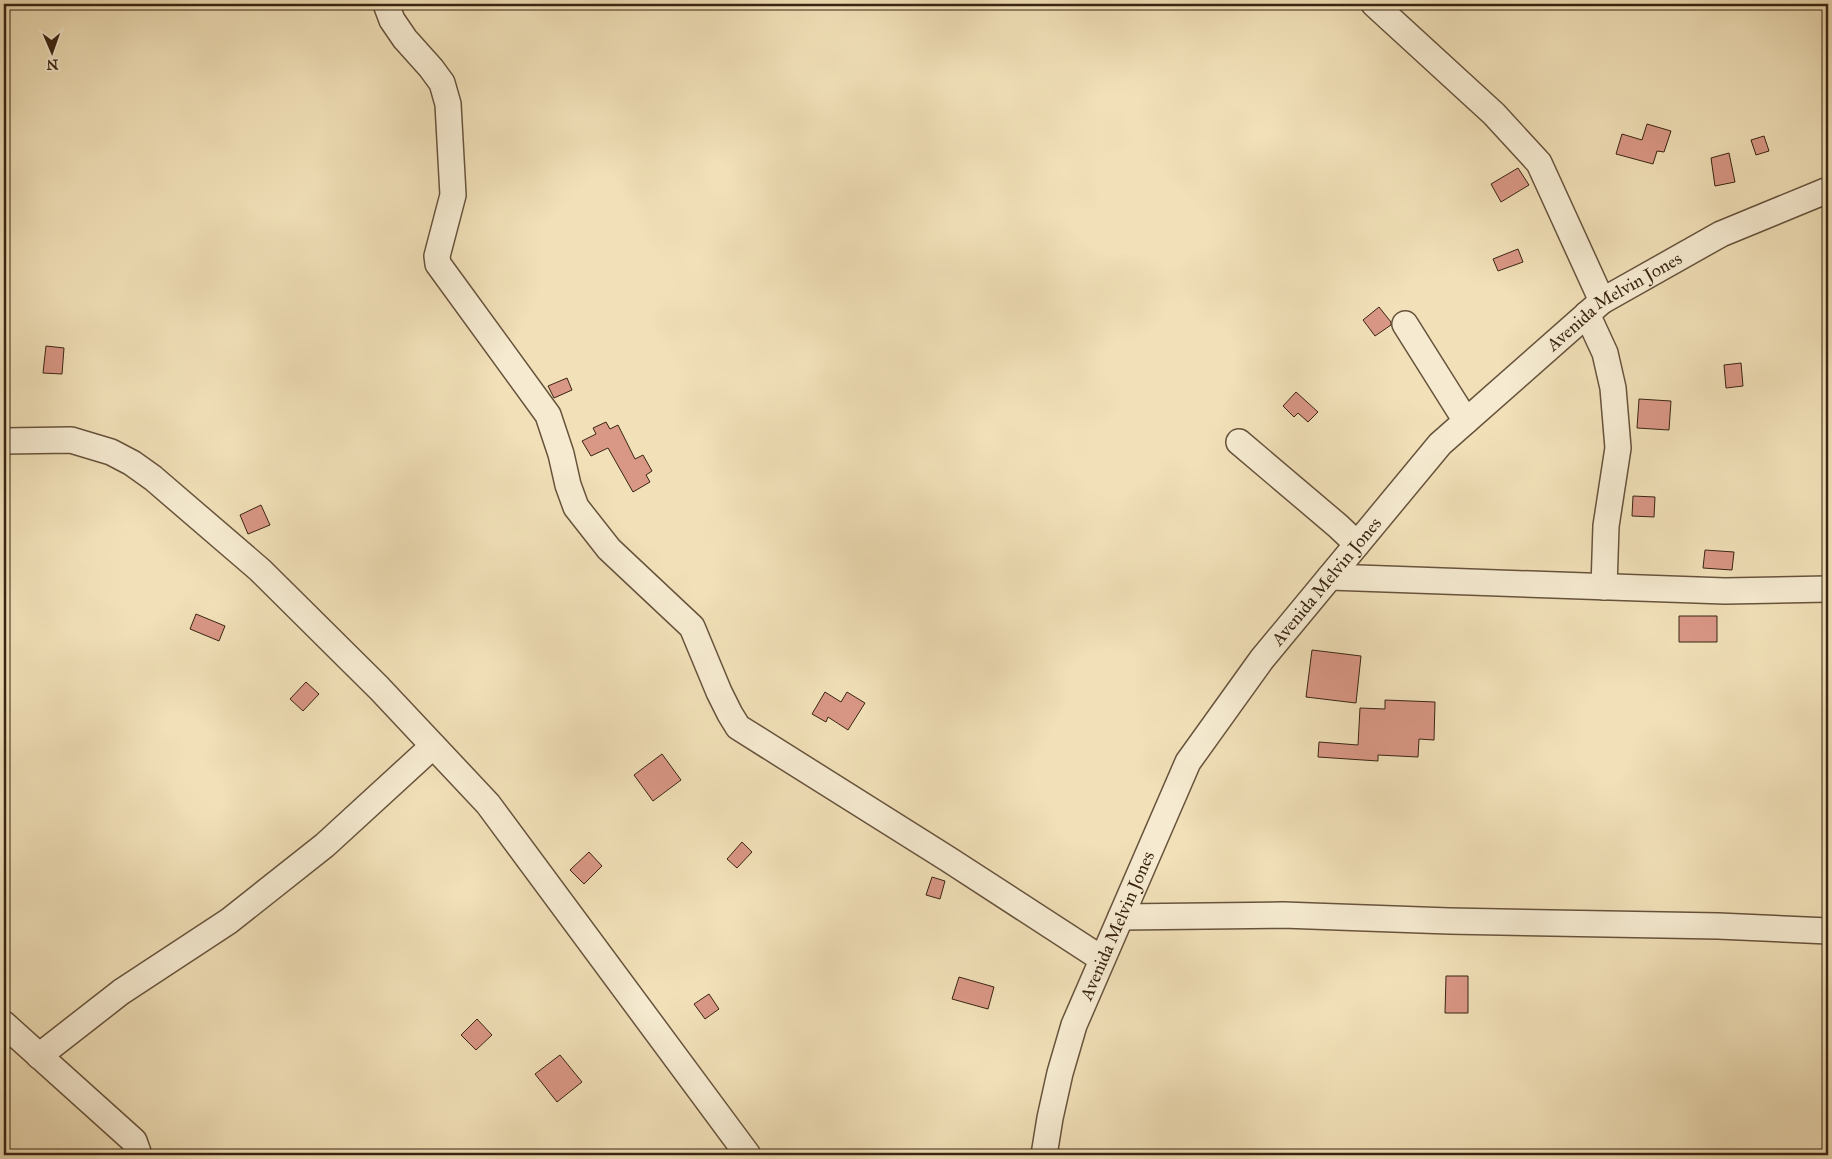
<svg xmlns="http://www.w3.org/2000/svg" width="1832" height="1159" viewBox="0 0 1832 1159" font-family="'IM FELL Great Primer',serif">
	<rect width="100%" height="100%" fill="#f1e0b8"/>
	<filter id="stains"><feTurbulence type="fractalNoise" baseFrequency=".004" numOctaves="4"/><feColorMatrix values="0 0 0 0 .2 0 0 0 0 .09 0 0 0 0 .02 0 0 0 .5 -.17"/></filter>
	<radialGradient id="worn" r=".72"><stop offset=".6" stop-color="#630" stop-opacity="0"/><stop offset="1" stop-color="#630" stop-opacity=".3"/></radialGradient>
	<!-- building -->
	<path fill="#d99785" stroke="#392412" d="M 1647,124 L 1671,131 L 1664,152 L 1657,151 L 1653,164 L 1616,154 L 1622,134 L 1642,140 Z
		M 1764,136 L 1769,151 L 1756,155 L 1751,140 Z
		M 1729,153 L 1735,182 L 1715,186 L 1711,158 Z
		M 1518,168 L 1529,185 L 1501,202 L 1491,184 Z
		M 1518,249 L 1523,262 L 1498,271 L 1493,259 Z
		M 1379,307 L 1391,322 L 1391,325 L 1375,336 L 1363,320 Z
		M 46,346 L 64,348 L 62,374 L 43,373 Z
		M 1741,363 L 1743,386 L 1726,388 L 1724,365 Z
		M 567,378 L 572,390 L 554,398 L 548,386 Z
		M 1296,392 L 1318,412 L 1308,422 L 1298,413 L 1294,417 L 1283,406 Z
		M 1639,399 L 1671,401 L 1669,430 L 1637,428 Z
		M 606,422 L 610,429 L 618,425 L 635,459 L 643,455 L 652,471 L 646,475 L 650,482 L 633,492 L 608,448 L 591,456 L 582,441 L 596,434 L 593,428 Z
		M 1633,496 L 1655,497 L 1654,517 L 1632,516 Z
		M 261,505 L 270,525 L 248,534 L 240,515 Z
		M 1705,550 L 1734,552 L 1732,570 L 1703,568 Z
		M 196,614 L 225,626 L 219,641 L 190,629 Z
		M 1679,616 L 1717,616 L 1717,642 L 1679,642 Z
		M 1312,650 L 1361,656 L 1356,703 L 1306,697 Z
		M 306,682 L 319,694 L 303,711 L 290,699 Z
		M 825,692 L 841,702 L 847,692 L 865,703 L 848,730 L 828,717 L 826,722 L 812,714 Z
		M 1385,700 L 1435,702 L 1434,740 L 1419,739 L 1418,757 L 1378,755 L 1378,761 L 1318,757 L 1319,742 L 1358,745 L 1360,708 L 1385,709 Z
		M 662,754 L 681,780 L 653,801 L 634,775 Z
		M 742,842 L 752,852 L 737,868 L 727,859 Z
		M 589,852 L 602,866 L 584,884 L 570,870 Z
		M 932,877 L 945,881 L 940,899 L 926,895 Z
		M 1446,976 L 1468,976 L 1468,1013 L 1445,1013 Z
		M 959,977 L 994,987 L 988,1009 L 952,999 Z
		M 709,994 L 719,1009 L 705,1019 L 694,1004 Z
		M 477,1019 L 492,1035 L 476,1050 L 461,1035 Z
		M 560,1055 L 582,1082 L 557,1102 L 535,1074 Z"/>
	<g fill="none" stroke-linecap="round" stroke-linejoin="round">
		<defs>
			<g id="minor">
				<path d="M 386,4 L 392,20 L 405,39 L 431,68 L 442,83 L 448,104 L 453,195 L 437,256 L 438,264 L 548,415 L 561,454 L 568,485 L 576,507 L 609,549 L 692,627 L 719,692 L 730,714 L 738,727 L 948,859 L 1102,959"/>
				<path d="M 1374,4 L 1494,114 L 1539,163 L 1602,301"/>
				<path d="M 1587,314 L 1605,353 L 1613,388 L 1618,448 L 1606,526 L 1604,587"/>
				<path d="M 1405,324 L 1466,421"/>
				<path d="M 4,441 L 71,440 L 111,452 L 132,463 L 153,478 L 260,570 L 379,688 L 488,804 L 748,1155"/>
				<path d="M 1239,442 L 1338,526 L 1357,544"/>
				<path d="M 1330,577 L 1725,591 L 1828,589"/>
				<path d="M 1121,917 L 1283,915 L 1449,921 L 1718,926 L 1828,931"/>
				<path d="M 4,1024 L 134,1141 L 139,1155"/>
				<path d="M 39,1056 L 121,992 L 229,921 L 325,845 L 433,746"/>
				<path id="s1" d="M 1044,1155 L 1050,1118 L 1060,1073 L 1074,1025 L 1188,762 L 1262,659 L 1440,444 L 1602,301 L 1721,234 L 1828,190"/>
			</g>
		</defs>
		<!-- minor casing -->
		<use href="#minor" stroke="#67533c" stroke-width="28"/>
		<!-- minor -->
		<use href="#minor" stroke="#f6ebd1" stroke-width="25"/>
	</g>
	<g text-anchor="middle" dominant-baseline="central" stroke-width="4" stroke-linejoin="round" paint-order="stroke">
		<!-- street labels -->
		<g font-size="18" fill="#392412" stroke="#f6ebd1">
			<text stroke="none"><textPath href="#s1" startOffset="1052">Avenida Melvin Jones</textPath></text>
			<text stroke="none"><textPath href="#s1" startOffset="648">Avenida Melvin Jones</textPath></text>
			<text stroke="none"><textPath href="#s1" startOffset="242">Avenida Melvin Jones</textPath></text>
		</g>
	</g>
	<!-- margin -->
	<rect width="1832" height="1159" fill="none" stroke="#f1e0b8" stroke-width="20"/>
	<rect x="5" y="5" width="1822" height="1149" fill="none" stroke="#392412" stroke-width="2.5"/>
	<rect x="10" y="10" width="1812" height="1139" fill="none" stroke="#392412"/>
	<!-- north arrow -->
	<g transform="translate(52 52) rotate(178)" stroke="#f6ebd1" stroke-width="4" paint-order="stroke">
	<path d="M0-4L9 19L0 12L-9 19Z" fill="#392412"/>
	<text y="-8" font-size="14" font-weight="bold" text-anchor="middle" fill="#392412">N</text>
	</g>
	<rect width="100%" height="100%" filter="url(#stains)"/>
	<rect width="100%" height="100%" fill="url(#worn)"/>
</svg>
